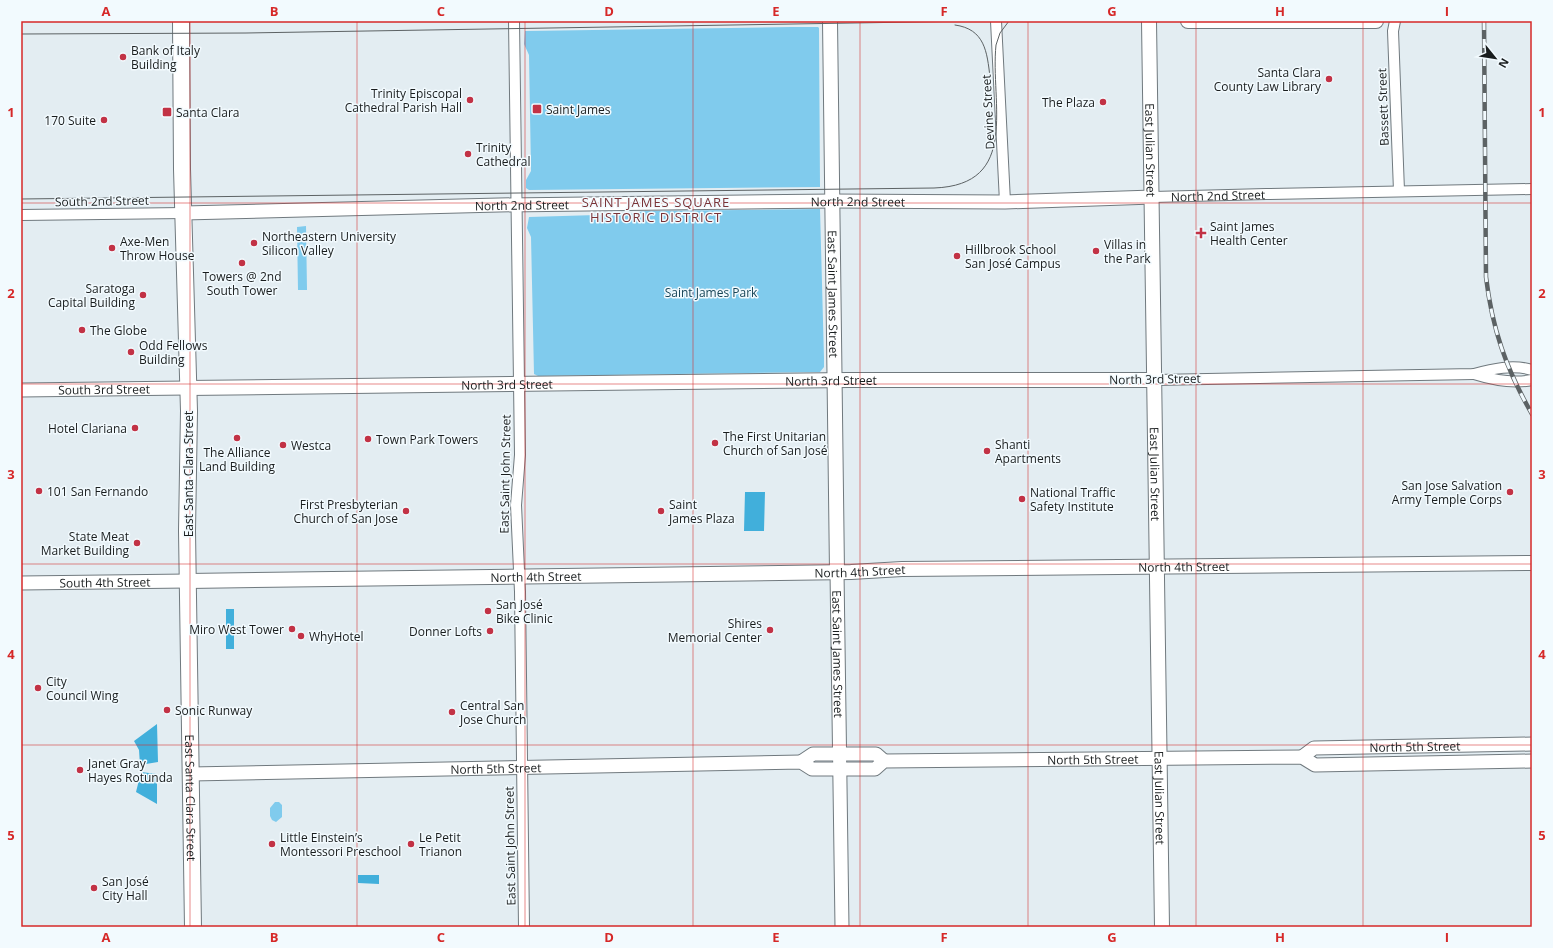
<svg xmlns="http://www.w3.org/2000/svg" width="1553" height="948" viewBox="0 0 1553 948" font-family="'Open Sans',sans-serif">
	<rect width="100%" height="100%" fill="#e3edf2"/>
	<!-- green -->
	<path fill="#80cbed" d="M 791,27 L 818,27 L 819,28 L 820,187 L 529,190 L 526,188 L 526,180 L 531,171 L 529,55 L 524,44 L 525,31 Z
		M 820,209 L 824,358 L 824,367 L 820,372 L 538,376 L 534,374 L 531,237 L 527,228 L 529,217 L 630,214 L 644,211 Z
		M 306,226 L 307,290 L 298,290 L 297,227 Z
		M 275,802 L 279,802 L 282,805 L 282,817 L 276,822 L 272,820 L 270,816 L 270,808 Z"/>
	<!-- water -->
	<path fill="#41afdb" d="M 745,492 L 765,492 L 764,531 L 744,531 Z
		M 226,609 L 234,609 L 234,649 L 226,649 Z
		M 157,724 L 158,762 L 140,765 L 139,750 L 134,741 Z
		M 141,772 L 157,774 L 157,804 L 136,792 Z
		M 358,875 L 379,875 L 379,884 L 358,883 Z"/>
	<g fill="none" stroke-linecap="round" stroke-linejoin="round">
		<defs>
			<g id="minor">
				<path d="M 514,21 L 520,455 L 516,505 L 520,592 L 524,927"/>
				<path d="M 996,21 L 1005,202"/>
				<path d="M 1395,21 L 1393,31 L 1399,191"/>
				<path id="s1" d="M 1153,197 L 1266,194 L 1532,189"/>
				<path d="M 21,215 L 184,213"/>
				<path d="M 1474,374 C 1493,380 1512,384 1532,380"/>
				<path d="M 1155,380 L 1474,374 C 1492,369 1513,364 1532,370"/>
			</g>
			<g id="tertiary">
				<path id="s2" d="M 184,213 L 499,205 L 833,201 L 1005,202 L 1153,197"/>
				<path id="s3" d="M 21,390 L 187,388"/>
				<path id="s4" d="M 837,572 L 842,927"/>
				<path id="s5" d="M 21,583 L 188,581"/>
				<path id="s6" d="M 1302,757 L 1314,748 L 1532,744"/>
				<path d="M 801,762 L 813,754 L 876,754 L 884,761"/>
				<path id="s7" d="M 191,774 L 801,762 L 812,769 L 875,769 L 884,761 L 1302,757 L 1315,765 L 1532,761"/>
			</g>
			<g id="secondary">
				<path id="s8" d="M 830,21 L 837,572"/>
				<path id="s9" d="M 1149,21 L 1162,927"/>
				<path d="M 1188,21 L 1376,21"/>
				<path id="s10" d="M 187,388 L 848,380 L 1155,380"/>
				<path id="s11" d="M 188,581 L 851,572 L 902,569 L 1532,563"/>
			</g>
			<g id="primary">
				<path id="s12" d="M 181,21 L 182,169 L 189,411 L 187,531 L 193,927"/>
			</g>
		</defs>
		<!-- minor casing -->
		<use href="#minor" stroke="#70797e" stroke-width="12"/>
		<!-- tertiary casing -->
		<use href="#tertiary" stroke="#70797e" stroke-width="15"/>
		<!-- secondary casing -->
		<use href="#secondary" stroke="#70797e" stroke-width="16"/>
		<!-- primary casing -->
		<use href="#primary" stroke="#70797e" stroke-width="18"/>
		<!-- minor -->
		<use href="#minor" stroke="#fff" stroke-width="10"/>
		<!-- tertiary -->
		<use href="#tertiary" stroke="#fff" stroke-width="13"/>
		<!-- secondary -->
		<use href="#secondary" stroke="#fff" stroke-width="14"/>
		<!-- primary -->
		<use href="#primary" stroke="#fff" stroke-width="16"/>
		<!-- tram -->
		<path stroke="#5c6264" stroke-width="1" d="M 955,25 C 985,29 987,52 990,77
			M 21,34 L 246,33 L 975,21
			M 21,199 L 934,188 C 1021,185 990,103 996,45 L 1000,33 L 1009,21"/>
		<defs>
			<path id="rail" d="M 1484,21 L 1486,277 C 1492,328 1506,369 1532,414"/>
		</defs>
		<!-- rail casing -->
		<use href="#rail" stroke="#5c6264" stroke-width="4.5"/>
		<!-- rail -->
		<use href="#rail" stroke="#f2fafe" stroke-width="3" stroke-dasharray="9" stroke-linecap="butt"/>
	</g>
	<!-- grid -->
	<path fill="none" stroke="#d62828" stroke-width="1" stroke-opacity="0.55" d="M 190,21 L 190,927M 357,21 L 357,927M 525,21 L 525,927M 693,21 L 693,927M 860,21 L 860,927M 1028,21 L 1028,927M 1196,21 L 1196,927M 1363,21 L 1363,927M 21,203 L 1532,203M 21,384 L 1532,384M 21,564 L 1532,564M 21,745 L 1532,745"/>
	<!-- markers -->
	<g fill="#c23245" stroke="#f2fafe" stroke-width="1.5">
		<circle cx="123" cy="57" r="4"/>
		<circle cx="1329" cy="79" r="4"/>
		<circle cx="470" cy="100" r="4"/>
		<circle cx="1103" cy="102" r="4"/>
		<rect x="532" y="104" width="10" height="10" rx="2"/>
		<rect x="162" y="107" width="10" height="10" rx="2"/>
		<circle cx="104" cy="120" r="4"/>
		<circle cx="468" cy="154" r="4"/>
		<path d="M1199 227h4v4h4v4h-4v4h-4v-4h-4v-4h4z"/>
		<circle cx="254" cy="243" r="4"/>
		<circle cx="112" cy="248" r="4"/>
		<circle cx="1096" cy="251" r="4"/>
		<circle cx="957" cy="256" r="4"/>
		<circle cx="242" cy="263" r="4"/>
		<circle cx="143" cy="295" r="4"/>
		<circle cx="82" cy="330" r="4"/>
		<circle cx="131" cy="352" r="4"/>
		<circle cx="135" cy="428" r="4"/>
		<circle cx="237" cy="438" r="4"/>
		<circle cx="368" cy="439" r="4"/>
		<circle cx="715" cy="443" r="4"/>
		<circle cx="283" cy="445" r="4"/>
		<circle cx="987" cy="451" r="4"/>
		<circle cx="39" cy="491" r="4"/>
		<circle cx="1510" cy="492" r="4"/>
		<circle cx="1022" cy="499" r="4"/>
		<circle cx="406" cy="511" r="4"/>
		<circle cx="661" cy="511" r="4"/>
		<circle cx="137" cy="543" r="4"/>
		<circle cx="488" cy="611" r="4"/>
		<circle cx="292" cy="629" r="4"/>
		<circle cx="770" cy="630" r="4"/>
		<circle cx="490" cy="631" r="4"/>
		<circle cx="301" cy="636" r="4"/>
		<circle cx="38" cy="688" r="4"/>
		<circle cx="167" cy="710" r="4"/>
		<circle cx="452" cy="712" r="4"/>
		<circle cx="80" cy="770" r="4"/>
		<circle cx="272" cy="844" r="4"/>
		<circle cx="411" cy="844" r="4"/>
		<circle cx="94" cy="888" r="4"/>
	</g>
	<g text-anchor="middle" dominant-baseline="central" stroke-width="3" stroke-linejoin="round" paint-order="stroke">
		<!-- poi labels -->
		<g font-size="12" fill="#191d1e" stroke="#f2fafe" text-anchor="start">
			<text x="131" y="50">Bank of Italy<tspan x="131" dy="14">Building</tspan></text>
			<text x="1321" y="72" text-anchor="end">Santa Clara<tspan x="1321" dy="14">County Law Library</tspan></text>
			<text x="462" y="93" text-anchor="end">Trinity Episcopal<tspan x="462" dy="14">Cathedral Parish Hall</tspan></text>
			<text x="1095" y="102" text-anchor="end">The Plaza</text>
			<text x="546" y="109">Saint James</text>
			<text x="176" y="112">Santa Clara</text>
			<text x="96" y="120" text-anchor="end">170 Suite</text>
			<text x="476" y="147">Trinity<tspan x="476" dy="14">Cathedral</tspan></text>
			<text x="1210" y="226">Saint James<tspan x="1210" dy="14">Health Center</tspan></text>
			<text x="262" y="236">Northeastern University<tspan x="262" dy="14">Silicon Valley</tspan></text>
			<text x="120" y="241">Axe-Men<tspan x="120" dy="14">Throw House</tspan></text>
			<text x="1104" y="244">Villas in<tspan x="1104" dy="14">the Park</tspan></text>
			<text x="965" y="249">Hillbrook School<tspan x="965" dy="14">San José Campus</tspan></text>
			<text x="242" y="276" text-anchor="middle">Towers @ 2nd<tspan x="242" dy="14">South Tower</tspan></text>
			<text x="135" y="288" text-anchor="end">Saratoga<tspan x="135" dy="14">Capital Building</tspan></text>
			<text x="90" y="330">The Globe</text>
			<text x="139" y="345">Odd Fellows<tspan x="139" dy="14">Building</tspan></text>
			<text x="127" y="428" text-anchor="end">Hotel Clariana</text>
			<text x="723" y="436">The First Unitarian<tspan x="723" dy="14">Church of San José</tspan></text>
			<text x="376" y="439">Town Park Towers</text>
			<text x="995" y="444">Shanti<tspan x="995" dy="14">Apartments</tspan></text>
			<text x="291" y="445">Westca</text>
			<text x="237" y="452" text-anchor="middle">The Alliance<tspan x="237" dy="14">Land Building</tspan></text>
			<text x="1502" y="485" text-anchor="end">San Jose Salvation<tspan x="1502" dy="14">Army Temple Corps</tspan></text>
			<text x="47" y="491">101 San Fernando</text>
			<text x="1030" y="492">National Traffic<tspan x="1030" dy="14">Safety Institute</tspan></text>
			<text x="398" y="504" text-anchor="end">First Presbyterian<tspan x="398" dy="14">Church of San Jose</tspan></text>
			<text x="669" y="504">Saint<tspan x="669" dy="14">James Plaza</tspan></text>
			<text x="129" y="536" text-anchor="end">State Meat<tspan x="129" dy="14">Market Building</tspan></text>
			<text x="496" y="604">San José<tspan x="496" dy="14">Bike Clinic</tspan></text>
			<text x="762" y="623" text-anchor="end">Shires<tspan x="762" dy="14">Memorial Center</tspan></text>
			<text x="284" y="629" text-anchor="end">Miro West Tower</text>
			<text x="482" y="631" text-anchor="end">Donner Lofts</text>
			<text x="309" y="636">WhyHotel</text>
			<text x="46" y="681">City<tspan x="46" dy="14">Council Wing</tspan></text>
			<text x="460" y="705">Central San<tspan x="460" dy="14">Jose Church</tspan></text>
			<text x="175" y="710">Sonic Runway</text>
			<text x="88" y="763">Janet Gray<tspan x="88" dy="14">Hayes Rotunda</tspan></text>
			<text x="280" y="837">Little Einstein’s<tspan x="280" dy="14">Montessori Preschool</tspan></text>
			<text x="419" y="837">Le Petit<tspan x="419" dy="14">Trianon</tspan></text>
			<text x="102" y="881">San José<tspan x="102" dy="14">City Hall</tspan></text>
		</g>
		<!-- street labels -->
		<g font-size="12" fill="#191d1e" stroke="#f2fafe">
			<text transform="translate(1383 107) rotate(-92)">Bassett Street</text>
			<text transform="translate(988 112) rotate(-93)">Devine Street</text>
			<text stroke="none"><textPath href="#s9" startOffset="129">East Julian Street</textPath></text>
			<text stroke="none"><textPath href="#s1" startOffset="65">North 2nd Street</textPath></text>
			<text transform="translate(102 201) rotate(-1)">South 2nd Street</text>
			<text stroke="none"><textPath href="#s2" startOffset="674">North 2nd Street</textPath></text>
			<text stroke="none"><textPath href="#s2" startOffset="338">North 2nd Street</textPath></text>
			<text stroke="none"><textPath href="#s8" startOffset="273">East Saint James Street</textPath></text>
			<text transform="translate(1155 379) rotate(-1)">North 3rd Street</text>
			<text stroke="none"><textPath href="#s10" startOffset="644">North 3rd Street</textPath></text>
			<text stroke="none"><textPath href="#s10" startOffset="320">North 3rd Street</textPath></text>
			<text stroke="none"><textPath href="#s3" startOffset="83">South 3rd Street</textPath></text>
			<text transform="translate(188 474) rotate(-90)">East Santa Clara Street</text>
			<text transform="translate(505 474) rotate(-89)">East Saint John Street</text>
			<text stroke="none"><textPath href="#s9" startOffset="453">East Julian Street</textPath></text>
			<text stroke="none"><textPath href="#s11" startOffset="996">North 4th Street</textPath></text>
			<text stroke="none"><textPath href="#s11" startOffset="672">North 4th Street</textPath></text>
			<text stroke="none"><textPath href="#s11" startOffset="348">North 4th Street</textPath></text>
			<text stroke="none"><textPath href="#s5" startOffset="84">South 4th Street</textPath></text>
			<text stroke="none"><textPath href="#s4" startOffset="82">East Saint James Street</textPath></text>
			<text stroke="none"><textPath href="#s6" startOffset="116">North 5th Street</textPath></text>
			<text stroke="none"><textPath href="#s7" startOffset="907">North 5th Street</textPath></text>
			<text stroke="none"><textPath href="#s7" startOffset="305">North 5th Street</textPath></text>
			<text stroke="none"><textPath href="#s12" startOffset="777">East Santa Clara Street</textPath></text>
			<text stroke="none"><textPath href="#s9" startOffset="777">East Julian Street</textPath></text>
			<text transform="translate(510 846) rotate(-91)">East Saint John Street</text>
		</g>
		<!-- park labels -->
		<g font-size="12" fill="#174558" stroke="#f2fafe">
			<text x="711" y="292">Saint James Park</text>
		</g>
		<!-- neighbourhood labels -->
		<g font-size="13" letter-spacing="1" fill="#7a3337" stroke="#f2fafe">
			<text x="656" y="202">SAINT JAMES SQUARE<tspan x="656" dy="15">HISTORIC DISTRICT</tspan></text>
		</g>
	</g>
	<!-- border -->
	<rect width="1553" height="948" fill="none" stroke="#f2fafe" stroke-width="44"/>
	<!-- north arrow -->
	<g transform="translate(1495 58) rotate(120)" stroke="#f2fafe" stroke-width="3" paint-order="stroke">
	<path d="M0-3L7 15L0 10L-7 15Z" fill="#191d1e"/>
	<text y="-6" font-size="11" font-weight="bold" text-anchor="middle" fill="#191d1e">N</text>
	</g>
	<rect x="22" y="22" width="1509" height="904" fill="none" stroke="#d62828" stroke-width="1.5"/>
	<g font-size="13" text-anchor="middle" font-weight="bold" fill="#d62828">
		<text x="106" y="16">A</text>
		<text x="274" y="16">B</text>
		<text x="441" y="16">C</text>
		<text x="609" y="16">D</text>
		<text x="776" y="16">E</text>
		<text x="944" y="16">F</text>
		<text x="1112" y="16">G</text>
		<text x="1280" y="16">H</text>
		<text x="1447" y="16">I</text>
		<text x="11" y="117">1</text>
		<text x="1542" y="117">1</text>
		<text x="11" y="298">2</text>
		<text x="1542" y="298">2</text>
		<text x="11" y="479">3</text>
		<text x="1542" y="479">3</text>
		<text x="11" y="659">4</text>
		<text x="1542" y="659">4</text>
		<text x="11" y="840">5</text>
		<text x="1542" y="840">5</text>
		<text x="106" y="942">A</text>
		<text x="274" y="942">B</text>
		<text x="441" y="942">C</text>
		<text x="609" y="942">D</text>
		<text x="776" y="942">E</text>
		<text x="944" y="942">F</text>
		<text x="1112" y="942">G</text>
		<text x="1280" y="942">H</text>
		<text x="1447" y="942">I</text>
	</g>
</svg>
